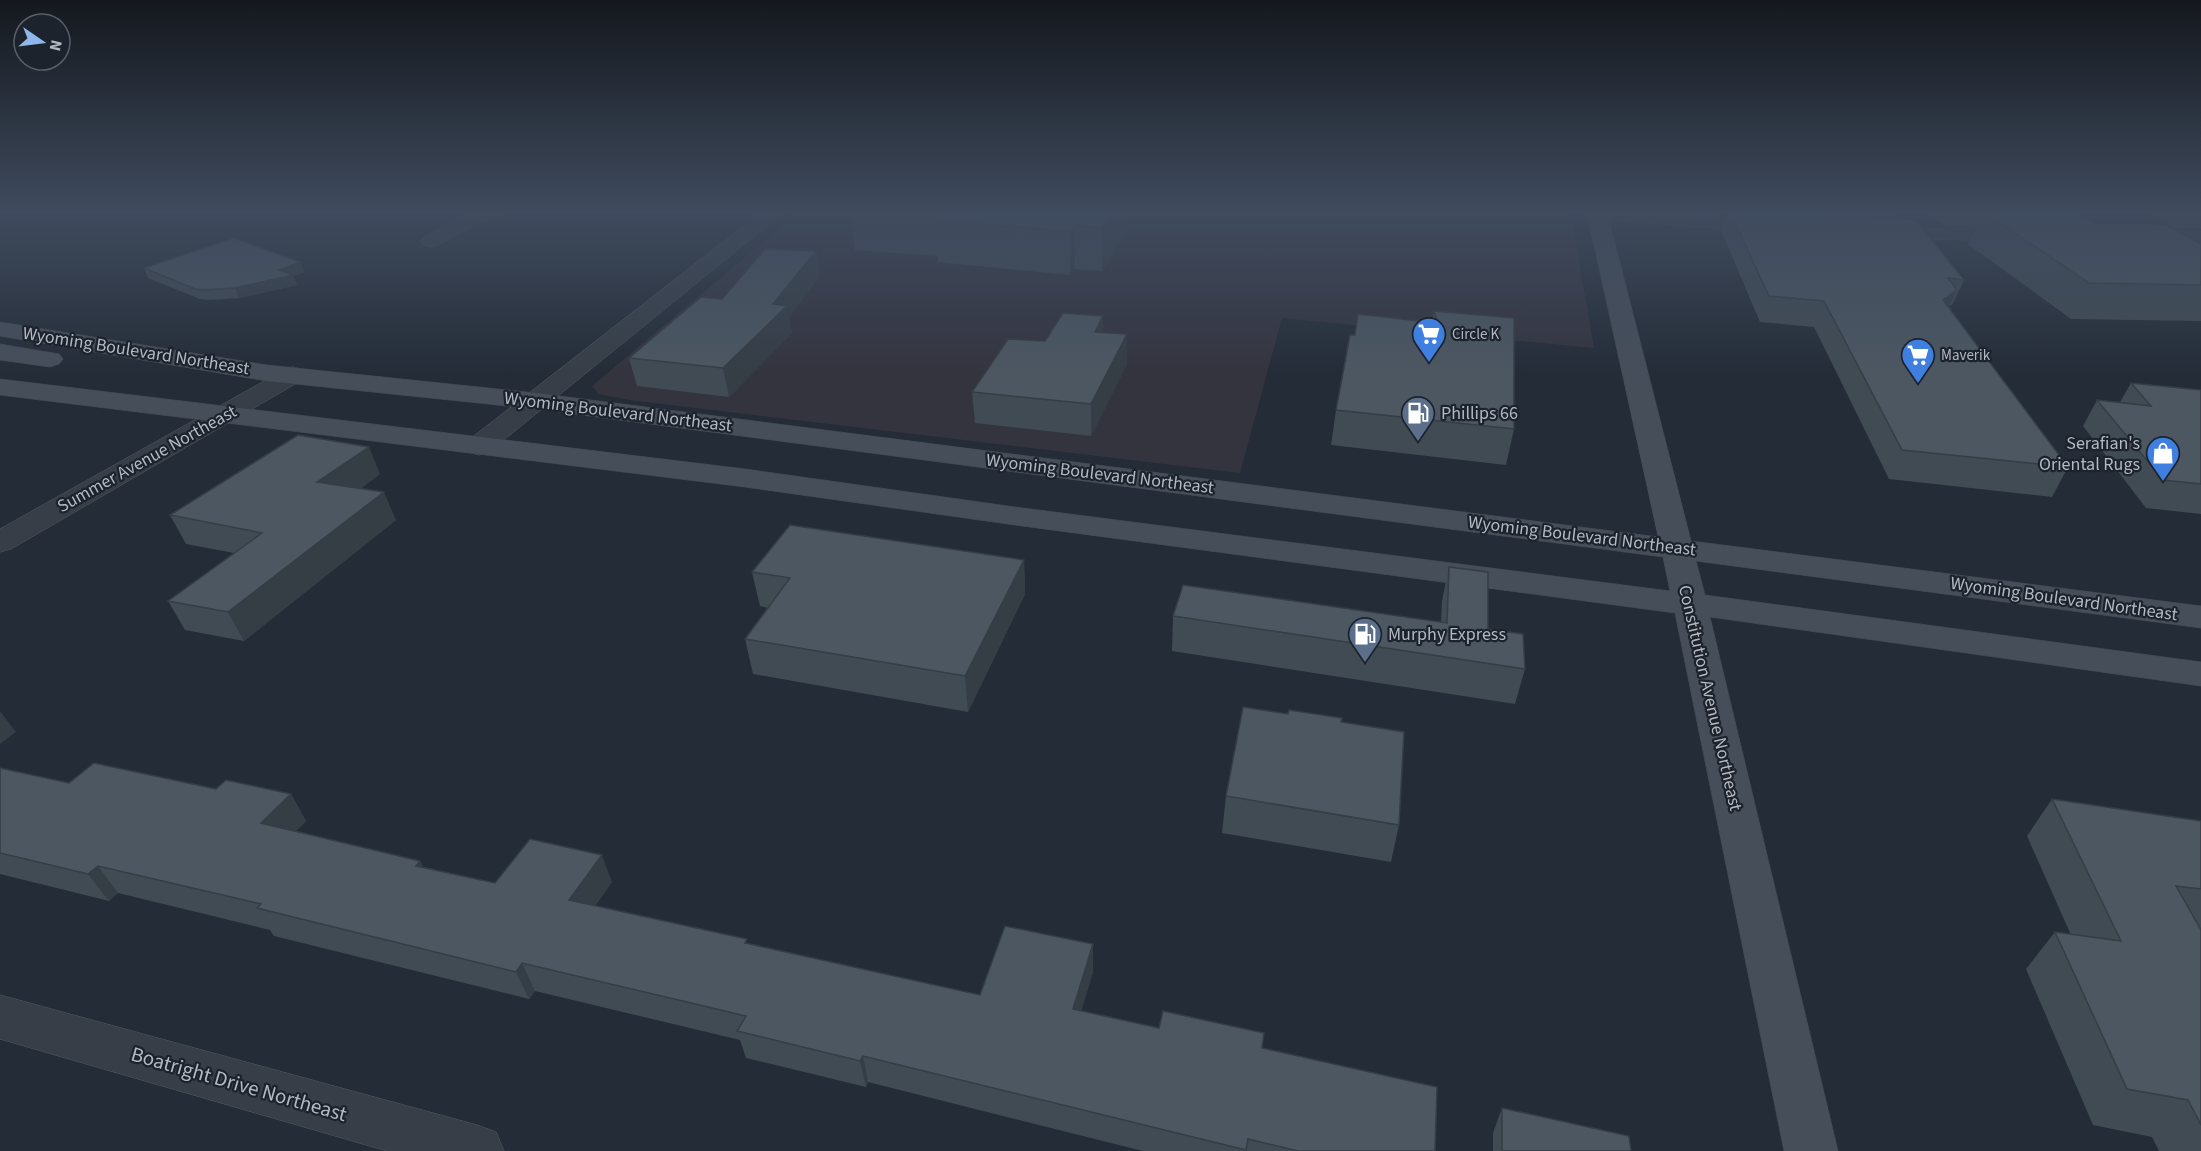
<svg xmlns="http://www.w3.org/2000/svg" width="2201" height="1151" viewBox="0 0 2201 1151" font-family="'Source Sans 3',sans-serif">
	<rect width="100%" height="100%" fill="#242c37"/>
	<!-- medical -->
	<path fill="#34343f" d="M 796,212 L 1571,212 L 1594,348 L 1282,318 L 1240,473 L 629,400 L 598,394 L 592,386 L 787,222 Z"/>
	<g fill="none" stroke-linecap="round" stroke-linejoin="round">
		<defs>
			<path id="street" d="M 473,212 L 502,212 L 499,216 L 478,223 L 438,245 L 431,247 L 424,245 L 420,241 L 424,237 Z
				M 762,212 L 784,212 L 489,452 L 479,455 L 469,452 L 465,446 L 469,440 Z
				M 1588,212 L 1660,212 L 1766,220 L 1773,222 L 1776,226 L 1773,230 L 1766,232 L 1597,219 L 1590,217 Z
				M 1883,228 L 2017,229 L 2024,231 L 2027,235 L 2024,239 L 2017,241 L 1876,238 L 1873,234 L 1876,230 Z
				M 2144,230 L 2201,231 L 2201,243 L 2137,240 L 2134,236 L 2137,232 Z
				M 293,367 L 302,370 L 306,375 L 302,380 L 11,549 L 0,552 L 0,529 L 284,370 Z
				M 0,995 L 477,1125 L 496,1132 L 504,1151 L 387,1151 L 0,1039 Z"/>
			<path id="secondary" d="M 1587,212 L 1607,212 L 1691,541 L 2201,606 L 2201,628 L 1696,561 L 1705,595 L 2201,662 L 2201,686 L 1710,617 L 1838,1151 L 1784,1151 L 1675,613 L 1015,525 L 745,487 L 0,395 L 0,379 L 745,469 L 1015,507 L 1670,591 L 1663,557 L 536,409 L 267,381 L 0,336 L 0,322 L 267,365 L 536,393 L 1658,537 Z
				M 0,344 L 59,354 L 63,359 L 59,364 L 50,367 L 0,360 Z"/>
		</defs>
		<!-- street casing -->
		<use href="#street" stroke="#525962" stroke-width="1"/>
		<!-- secondary casing -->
		<use href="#secondary" stroke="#404750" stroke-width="1"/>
		<!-- street -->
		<use href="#street" fill="#373e47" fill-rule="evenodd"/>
		<!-- secondary -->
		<use href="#secondary" fill="#464e5a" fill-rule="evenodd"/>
	</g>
	<!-- wall -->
	<path fill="#414b54" d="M 850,212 L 1130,212 L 1130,225 L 1102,271 L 1075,269 L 1070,275 L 938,262 L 938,256 L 855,250 Z
		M 1712,212 L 1898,212 L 1896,218 L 1964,280 L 1952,305 L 1950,305 L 1949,308 L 2068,467 L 2052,497 L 1889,479 L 1814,327 L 1760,322 L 1721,230 L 1726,214 L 1713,213 Z
		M 1925,212 L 2077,212 L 2093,223 L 2165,224 L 2143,212 L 2201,212 L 2201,229 L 2173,229 L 2201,244 L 2201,321 L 2071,319 L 1968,244 L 1976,227 L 1946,227 Z
		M 816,251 L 819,277 L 789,317 L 792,333 L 729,397 L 637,386 L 629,358 L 722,299 Z
		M 300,262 L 304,272 L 293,276 L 297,285 L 239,298 L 210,300 L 200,299 L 148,278 L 144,268 Z
		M 1434,311 L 1514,429 L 1506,465 L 1331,445 L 1336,410 L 1355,335 L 1432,322 Z
		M 1103,332 L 1127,334 L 1127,364 L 1091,436 L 975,423 L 972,392 L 1045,341 Z
		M 2131,383 L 2201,390 L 2201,514 L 2146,508 L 2083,426 L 2097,400 L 2120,402 Z
		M 380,474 L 360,489 L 396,520 L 244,641 L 185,630 L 168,601 L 234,553 L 186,544 L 170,515 Z
		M 1024,560 L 1025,594 L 968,712 L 753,674 L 745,639 L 768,608 L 760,606 L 752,572 Z
		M 1449,567 L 1488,629 L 1525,669 L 1515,704 L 1172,651 L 1173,616 L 1441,622 L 1442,601 Z
		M 1288,714 L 1341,722 L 1399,825 L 1391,862 L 1222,833 L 1226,796 Z
		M 0,768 L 69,783 L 216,789 L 291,794 L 306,821 L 296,831 L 424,867 L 495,883 L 612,882 L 595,906 L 748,943 L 980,995 L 1093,944 L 1093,972 L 1081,1011 L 1159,1028 L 1262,1048 L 1435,1151 L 1143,1151 L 868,1082 L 866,1087 L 746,1058 L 740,1040 L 535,991 L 529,999 L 274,936 L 270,930 L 118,893 L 109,901 L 0,874 Z
		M 2052,799 L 2201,821 L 2201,1151 L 2159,1151 L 2152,1137 L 2093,1125 L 2026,969 L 2055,932 L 2071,935 L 2027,836 Z
		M 1502,1108 L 1631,1151 L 1493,1151 L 1493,1133 Z"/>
	<!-- shaded-wall -->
	<path fill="#353d45" d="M 1112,212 L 1130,212 L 1130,225 L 1102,271 L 1102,228 Z
		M 1075,225 L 1075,269 L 1070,275 L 1070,232 Z
		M 816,251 L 819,277 L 789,317 L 792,333 L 729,397 L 723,368 Z
		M 300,262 L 304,272 L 293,276 L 297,285 L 239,298 L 235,288 L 279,270 Z
		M 1957,290 L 1945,315 L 1943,300 Z
		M 1103,316 L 1103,345 L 1095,332 Z
		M 1127,334 L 1127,364 L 1091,436 L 1091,404 Z
		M 369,447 L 380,474 L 330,510 L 317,482 Z
		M 384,492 L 396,520 L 244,641 L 228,612 Z
		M 1024,560 L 1025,594 L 968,712 L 965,676 Z
		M 0,711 L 16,732 L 0,744 Z
		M 291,794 L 306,821 L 277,850 L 261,823 Z
		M 602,855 L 612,882 L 580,927 L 569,900 Z
		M 420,861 L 434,888 L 416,866 Z
		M 98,866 L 118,893 L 109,901 L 88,874 Z
		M 1093,944 L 1093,972 L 1074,1036 L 1073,1009 Z
		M 522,963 L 535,991 L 529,999 L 516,972 Z
		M 863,1056 L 868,1082 L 866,1087 L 860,1061 Z"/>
	<!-- building -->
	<path fill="#4c5762" stroke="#353d45" stroke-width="1.5" d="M 914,212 L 1112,212 L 1102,228 L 1075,225 L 1070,232 L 935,219 L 941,213 Z
		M 1730,212 L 1801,212 L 1916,220 L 1964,280 L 1948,278 L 1957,290 L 1943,300 L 2068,467 L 1902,450 L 1824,301 L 1769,296 Z
		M 1984,212 L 2077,212 L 2093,223 L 2165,224 L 2201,244 L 2201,285 L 2089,283 Z
		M 234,238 L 300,262 L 279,270 L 293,275 L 235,288 L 205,290 L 195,289 L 144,268 Z
		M 765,249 L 816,251 L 773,304 L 787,306 L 723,368 L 629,358 L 701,297 L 722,299 Z
		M 1434,311 L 1514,318 L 1514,429 L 1336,410 L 1350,335 L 1355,335 L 1358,314 L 1438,323 Z
		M 1063,313 L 1103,316 L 1095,332 L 1127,334 L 1091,404 L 972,392 L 1008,339 L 1045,341 Z
		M 2131,383 L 2201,390 L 2201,484 L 2163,480 L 2097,400 L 2151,406 Z
		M 298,435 L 369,447 L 317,482 L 384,492 L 228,612 L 168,601 L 262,533 L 170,515 Z
		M 790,525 L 1024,560 L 965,676 L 745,639 L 790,578 L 752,572 Z
		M 1449,567 L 1488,572 L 1488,629 L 1523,634 L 1525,669 L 1173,616 L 1183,585 L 1447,623 Z
		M 1243,707 L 1288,714 L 1289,710 L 1342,718 L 1341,722 L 1404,732 L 1399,825 L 1226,796 Z
		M 94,763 L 216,789 L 226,780 L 291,794 L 261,823 L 420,861 L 416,866 L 495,883 L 530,839 L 602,855 L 569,900 L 747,939 L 745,943 L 980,995 L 1005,926 L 1093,944 L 1073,1009 L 1159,1028 L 1163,1011 L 1264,1033 L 1262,1048 L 1437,1087 L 1435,1151 L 1298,1151 L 1248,1139 L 1246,1150 L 863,1056 L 860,1061 L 737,1031 L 746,1016 L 522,963 L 516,972 L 257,908 L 261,904 L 98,866 L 88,874 L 0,853 L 0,768 L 69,783 Z
		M 2052,799 L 2201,821 L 2201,889 L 2176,886 L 2201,930 L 2201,1125 L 2188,1100 L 2127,1089 L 2055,932 L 2121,941 Z
		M 1502,1108 L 1629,1136 L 1631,1151 L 1502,1151 Z"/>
	<!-- sky -->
	<linearGradient id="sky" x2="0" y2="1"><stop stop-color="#14181e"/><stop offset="0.57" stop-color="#3f4b5e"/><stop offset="1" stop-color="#3f4b5e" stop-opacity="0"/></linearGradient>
	<rect width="2201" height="373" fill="url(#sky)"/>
	<!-- icons -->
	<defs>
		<symbol id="supermarket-pin" viewBox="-11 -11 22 30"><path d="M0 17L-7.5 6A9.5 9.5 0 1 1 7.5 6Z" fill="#3f7fe0" stroke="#1c232c"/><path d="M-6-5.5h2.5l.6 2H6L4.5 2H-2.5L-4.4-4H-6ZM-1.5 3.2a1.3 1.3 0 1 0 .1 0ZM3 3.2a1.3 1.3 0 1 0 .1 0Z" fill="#fff"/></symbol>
		<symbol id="fuel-pin" viewBox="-11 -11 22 30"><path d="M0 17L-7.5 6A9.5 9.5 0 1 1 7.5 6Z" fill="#5c6f8a" stroke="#1c232c"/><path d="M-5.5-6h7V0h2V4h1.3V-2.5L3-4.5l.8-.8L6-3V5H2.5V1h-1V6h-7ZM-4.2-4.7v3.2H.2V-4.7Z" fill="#fff"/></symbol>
		<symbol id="shop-pin" viewBox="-11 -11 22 30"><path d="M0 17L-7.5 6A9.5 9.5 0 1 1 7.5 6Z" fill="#3f7fe0" stroke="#1c232c"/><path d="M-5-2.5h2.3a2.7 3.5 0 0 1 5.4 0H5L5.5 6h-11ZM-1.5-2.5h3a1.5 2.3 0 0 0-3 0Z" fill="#fff"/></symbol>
	</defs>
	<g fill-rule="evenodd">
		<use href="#supermarket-pin" x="1410" y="315" width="38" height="52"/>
		<use href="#supermarket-pin" x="1899" y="336" width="38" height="52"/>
		<use href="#fuel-pin" x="1399" y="394" width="38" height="52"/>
		<use href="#shop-pin" x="2144" y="434" width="38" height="52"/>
		<use href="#fuel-pin" x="1346" y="615" width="38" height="52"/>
	</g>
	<g text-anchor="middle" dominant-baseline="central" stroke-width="4.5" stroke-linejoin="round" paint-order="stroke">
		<!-- far-poi labels -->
		<g font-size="15" fill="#b2b9c3" stroke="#1c232c" text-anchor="start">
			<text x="1452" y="334">Circle K</text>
			<text x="1941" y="355">Maverik</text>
		</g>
		<!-- street labels -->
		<g font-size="18" fill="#b2b9c3" stroke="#1c232c">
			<text transform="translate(136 351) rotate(9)">Wyoming Boulevard Northeast</text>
			<text transform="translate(618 412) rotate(7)">Wyoming Boulevard Northeast</text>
			<text transform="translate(147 459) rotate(-29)">Summer Avenue Northeast</text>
			<text transform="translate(1100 474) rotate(7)">Wyoming Boulevard Northeast</text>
			<text transform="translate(1582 536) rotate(7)">Wyoming Boulevard Northeast</text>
			<text transform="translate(2064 599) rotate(8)">Wyoming Boulevard Northeast</text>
			<text transform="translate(1710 698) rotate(77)">Constitution Avenue Northeast</text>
		</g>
		<!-- poi labels -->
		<g font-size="18" fill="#b2b9c3" stroke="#1c232c" text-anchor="start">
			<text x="1441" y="413">Phillips 66</text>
			<text x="2140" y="443" text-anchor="end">Serafian's<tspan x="2140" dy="21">Oriental Rugs</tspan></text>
			<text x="1388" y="634">Murphy Express</text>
		</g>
		<!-- near-street labels -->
		<g font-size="21" fill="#b2b9c3" stroke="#1c232c">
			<text transform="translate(239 1084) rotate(16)">Boatright Drive Northeast</text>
		</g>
	</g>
	<!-- north arrow -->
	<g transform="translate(42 42) rotate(104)"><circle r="28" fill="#1c232c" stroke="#585f68" stroke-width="1.5"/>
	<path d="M0-4.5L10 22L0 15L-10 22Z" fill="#8fb6eb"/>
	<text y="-9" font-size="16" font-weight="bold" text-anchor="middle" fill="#b2b9c3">N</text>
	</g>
</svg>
